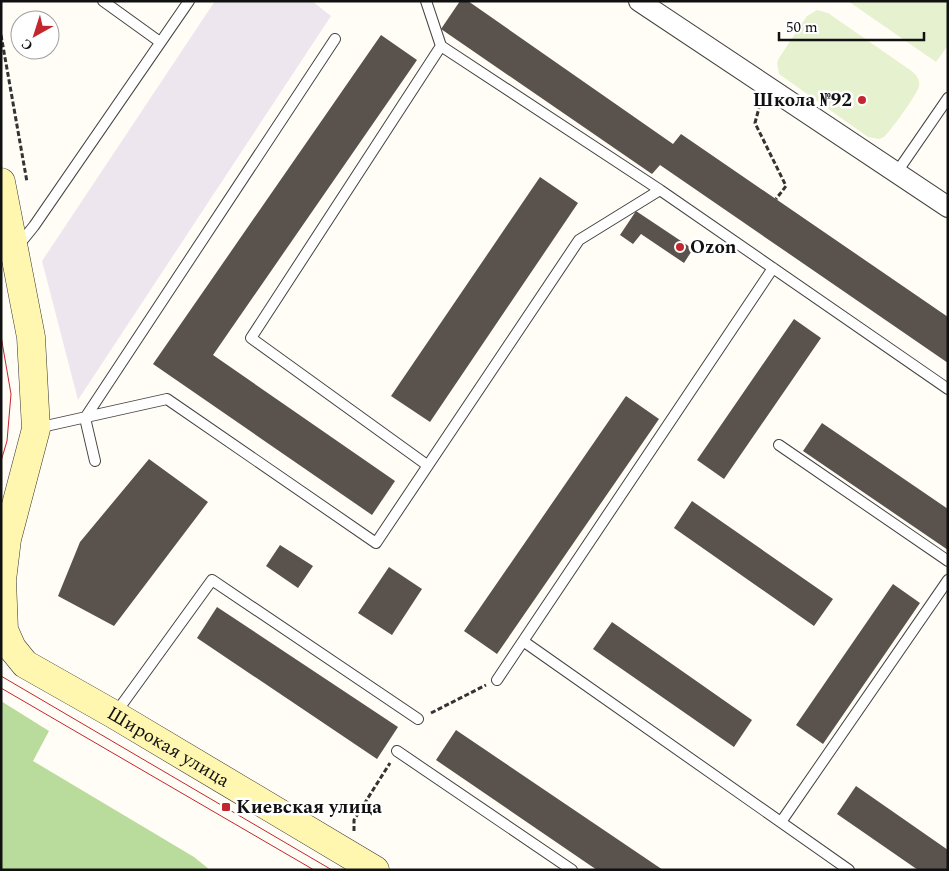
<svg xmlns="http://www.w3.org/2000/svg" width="949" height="871" viewBox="0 0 949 871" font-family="Spectral,serif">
	<rect width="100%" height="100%" fill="#fffdf5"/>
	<!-- industrial -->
	<path fill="#eee6ef" d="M 215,1 L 312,1 L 331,16 L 78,400 L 42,261 Z"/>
	<!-- forest -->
	<path fill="#b9dc9c" d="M 1,701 L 49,731 L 33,761 L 194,857 L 210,870 L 1,870 Z"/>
	<!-- pitch -->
	<path fill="#e6f2cf" d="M 848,1 L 948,1 L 948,45 L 936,62 Z
		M 817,10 L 828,13 L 913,72 C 917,76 920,80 919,86 C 917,95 891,130 884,137 L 879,139 L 868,137 L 779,74 L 777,63 L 779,58 L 807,16 Z"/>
	<!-- building -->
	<path fill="#5a524d" d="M 460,1 L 468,1 L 673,144 L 681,134 L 948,317 L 948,363 L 660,165 L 652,174 L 441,29 Z
		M 381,35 L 417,60 L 213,355 L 395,481 L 372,515 L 153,364 Z
		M 540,177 L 578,203 L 430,422 L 391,396 Z
		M 636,211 L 693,249 L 684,263 L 641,234 L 633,244 L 620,235 Z
		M 794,319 L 821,338 L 724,479 L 697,460 Z
		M 626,396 L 659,419 L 497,654 L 464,631 Z
		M 822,423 L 948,509 L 948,550 L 803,451 Z
		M 149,459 L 208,502 L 114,626 L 58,596 L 80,542 Z
		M 692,501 L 833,599 L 814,626 L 674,528 Z
		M 280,545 L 313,566 L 298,588 L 266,566 Z
		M 389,567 L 422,589 L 392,635 L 358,613 Z
		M 893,584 L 920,603 L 823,744 L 796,725 Z
		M 217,607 L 398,727 L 377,759 L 197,638 Z
		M 612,622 L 752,720 L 734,747 L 593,649 Z
		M 456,730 L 663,870 L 597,870 L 436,760 Z
		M 856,786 L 948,850 L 948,870 L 918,870 L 837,814 Z"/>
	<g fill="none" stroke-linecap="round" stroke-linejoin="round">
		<defs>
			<path id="lane" d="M 103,1 L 160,42
				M 426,1 L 441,46 L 660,190 L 948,389
				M 897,172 L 948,98
				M 17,247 L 34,226 L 189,1
				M 37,428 L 167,399 L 376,543 L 579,240 L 660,190
				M 779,445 L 948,561
				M 95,461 L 85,418 L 335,39
				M 427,465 L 251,338 L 441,46
				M 523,641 L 849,870
				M 497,680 L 773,268
				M 115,714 L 212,580 L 418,719
				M 397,751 L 572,870
				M 781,822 L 948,580"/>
			<path id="street" d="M 639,1 L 948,207"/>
			<g id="secondary">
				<path id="s1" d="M 1,182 L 31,337 L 36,429 L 7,539 L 2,580 L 4,630 L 12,648 L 25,664 L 115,715 L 375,870"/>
			</g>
		</defs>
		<!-- lane casing -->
		<use href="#lane" stroke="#444" stroke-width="12"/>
		<!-- street casing -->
		<use href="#street" stroke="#444" stroke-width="22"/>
		<!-- secondary casing -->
		<use href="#secondary" stroke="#333" stroke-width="29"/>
		<!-- path -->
		<path stroke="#333" stroke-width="3" stroke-dasharray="5 2.5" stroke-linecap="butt" d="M 1,35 L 27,182
			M 760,104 L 755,123 L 786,186 L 776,199
			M 431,713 L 486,685
			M 354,831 L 354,820 L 390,763"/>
		<!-- lane -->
		<use href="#lane" stroke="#fff" stroke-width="10"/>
		<!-- street -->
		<use href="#street" stroke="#fff" stroke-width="20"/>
		<!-- secondary -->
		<use href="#secondary" stroke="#fff6b0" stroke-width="28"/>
		<!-- tram -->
		<path stroke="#c4262e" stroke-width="1" d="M 1,336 L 11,394 L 7,441 L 1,461
			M 1,676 L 332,870
			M 1,688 L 314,870"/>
	</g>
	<!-- markers -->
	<g fill="#c4262e" stroke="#fff" stroke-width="2">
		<circle cx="862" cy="100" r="5"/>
		<circle cx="680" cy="247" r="5"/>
		<rect x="221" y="802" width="10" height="10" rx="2.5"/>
	</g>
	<g text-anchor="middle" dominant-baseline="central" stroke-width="5" stroke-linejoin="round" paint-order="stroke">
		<!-- poi labels -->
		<g font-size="19" font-weight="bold" fill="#111" stroke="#fff" text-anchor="start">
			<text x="852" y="100" text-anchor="end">Школа №92</text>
			<text x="690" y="247">Ozon</text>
			<text x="236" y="807">Киевская улица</text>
		</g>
		<!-- street labels -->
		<g font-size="19" fill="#111" stroke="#fff">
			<text stroke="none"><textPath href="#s1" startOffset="661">Широкая улица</textPath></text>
		</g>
	</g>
	<!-- border -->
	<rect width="949" height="871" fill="none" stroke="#111111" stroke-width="5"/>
	<!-- north arrow -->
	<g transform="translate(35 35) rotate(219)"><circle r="24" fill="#ffffff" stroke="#a0a0a0"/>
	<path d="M0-4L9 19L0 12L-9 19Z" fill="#c4262e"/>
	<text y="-8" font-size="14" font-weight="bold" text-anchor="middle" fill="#111111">С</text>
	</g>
	<!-- scale -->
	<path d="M779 32v8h145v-8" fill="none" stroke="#111111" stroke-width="2.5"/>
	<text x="786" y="32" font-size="15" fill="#111111" stroke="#ffffff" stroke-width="4" paint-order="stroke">50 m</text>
</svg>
